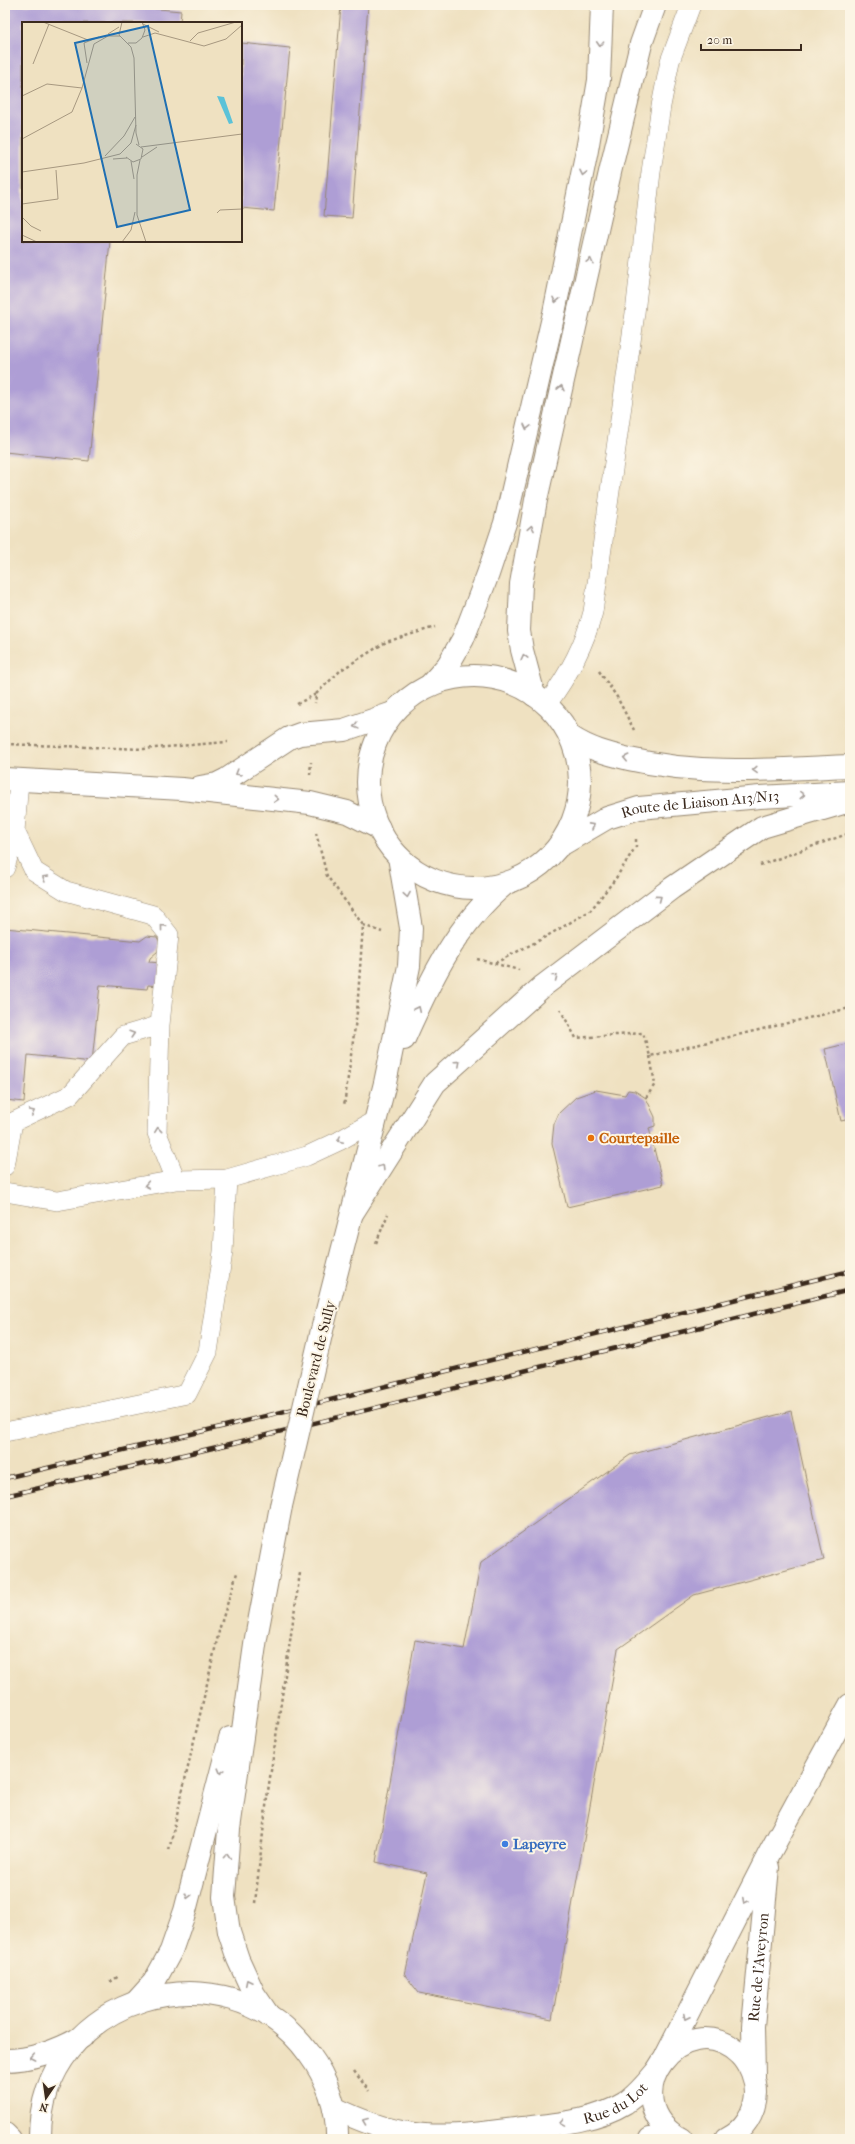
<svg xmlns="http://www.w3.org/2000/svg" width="855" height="2144" viewBox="0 0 855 2144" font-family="'IM FELL French Canon',serif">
	<rect width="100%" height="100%" fill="#fcf5e5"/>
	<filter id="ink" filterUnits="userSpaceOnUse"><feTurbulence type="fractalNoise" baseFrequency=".025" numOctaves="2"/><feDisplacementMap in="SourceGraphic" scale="8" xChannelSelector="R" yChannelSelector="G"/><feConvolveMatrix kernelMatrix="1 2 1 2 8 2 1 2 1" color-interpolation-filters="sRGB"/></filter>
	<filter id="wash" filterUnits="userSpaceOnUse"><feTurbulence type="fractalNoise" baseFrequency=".012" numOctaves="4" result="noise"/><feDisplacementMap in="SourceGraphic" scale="16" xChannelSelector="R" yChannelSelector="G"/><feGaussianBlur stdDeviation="0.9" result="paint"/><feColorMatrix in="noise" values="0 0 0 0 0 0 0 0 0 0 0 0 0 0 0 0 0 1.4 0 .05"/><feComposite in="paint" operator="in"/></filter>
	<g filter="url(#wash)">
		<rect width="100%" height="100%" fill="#efe1c1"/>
		<g id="blocks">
			<!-- building -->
			<path fill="#ae9ed5" d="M 5,5 L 115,5 L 181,11 L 180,23 L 23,23 L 23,241 L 110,241 L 89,461 L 5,452 Z
				M 341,5 L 368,5 L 352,218 L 324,216 Z
				M 241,43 L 290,48 L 274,211 L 241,208 Z
				M 5,928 L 140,941 L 147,936 L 157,937 L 160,943 L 158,951 L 150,958 L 149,962 L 161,963 L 159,986 L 148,985 L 147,989 L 100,985 L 92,1062 L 28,1055 L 24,1102 L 5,1100 Z
				M 850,1043 L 850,1119 L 841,1121 L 825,1049 Z
				M 596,1090 L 625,1095 L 628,1090 L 635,1091 L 646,1098 L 655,1117 L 655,1126 L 649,1128 L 663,1185 L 567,1207 L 552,1143 L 554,1124 L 559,1113 L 576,1097 Z
				M 791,1411 L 824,1560 L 694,1595 L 618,1649 L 552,2019 L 419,1993 L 405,1975 L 427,1873 L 376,1862 L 415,1640 L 464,1649 L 481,1562 L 630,1455 Z"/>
		</g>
	</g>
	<g filter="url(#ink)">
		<use href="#blocks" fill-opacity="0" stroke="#958670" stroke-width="1"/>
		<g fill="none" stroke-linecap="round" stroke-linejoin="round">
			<defs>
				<path id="service" d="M 547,704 C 568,676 584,647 593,612 L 635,313 L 651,172 L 661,106 L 670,61 L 691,5
					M 5,868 L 15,831 L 19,780
					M 160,1025 L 157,1133 L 176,1180
					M 5,1166 L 13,1122 L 70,1095 L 123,1036 L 160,1025 L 169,935 L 153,915 L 66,891 L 34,871 L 15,831
					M 5,1192 L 57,1201 L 176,1180 L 227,1179 L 307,1156 L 339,1141 L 374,1121
					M 5,1432 L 187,1394 L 208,1352 L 223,1252 L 227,1179"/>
				<g id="minor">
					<path d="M 534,695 L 522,650 L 519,631 L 521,584 L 536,500 L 611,168 L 641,44 L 655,5"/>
					<path d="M 666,2056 L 769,1854 L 850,1705"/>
					<path id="s1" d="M 754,2076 L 753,2026 L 768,1867"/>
					<path id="s2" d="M 334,2108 C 355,2118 378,2128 402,2132 C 442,2140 483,2133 523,2128 C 556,2124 596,2121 625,2103 C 637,2095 646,2084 655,2073"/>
					<path d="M 650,2139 L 679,2138"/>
					<path d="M 681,2139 C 609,2100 683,2002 740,2054 C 750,2064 756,2079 756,2093 C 755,2113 744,2130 726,2139"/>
				</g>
				<path id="tertiary" d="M 5,779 L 182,789 L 310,803 L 347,812 L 379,828
					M 200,787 L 217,784 L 227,779 L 289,738 L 300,734 L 344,730 L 393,713
					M 5,2060 C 33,2060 57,2051 82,2037
					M 5,2134 L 10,2139"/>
				<g id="primary">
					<circle cx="474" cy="782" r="106"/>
					<path d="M 571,737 C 589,749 608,754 629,759 C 702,776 776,769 850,766"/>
					<path id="s3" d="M 561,845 L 607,818 L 639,808 L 760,797 L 850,792"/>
					<path d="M 404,1039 C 429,983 456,924 505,884"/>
					<path d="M 353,1212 L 435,1083 L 543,986 L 672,888 L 762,827 L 850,801"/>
					<path d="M 322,1330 L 385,1083 L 409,966 L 411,928 L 399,857"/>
					<path d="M 136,2002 L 154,1982 L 171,1951 L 185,1911 L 230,1738"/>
					<path d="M 269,2016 L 254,1994 L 238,1959 L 229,1932 L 224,1897 L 229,1829 L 256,1638 L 281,1506"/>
					<path d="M 40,2139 C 38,1996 227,1940 309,2054 C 327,2078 338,2109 337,2139"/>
				</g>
				<path id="motorway" d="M 430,685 L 448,665 L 463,639 L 488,574 L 505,523 L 554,313 L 587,150 L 599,80 L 602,5"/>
			</defs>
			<!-- service casing -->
			<use href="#service" stroke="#958670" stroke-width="20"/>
			<!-- minor casing -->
			<use href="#minor" stroke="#958670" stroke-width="24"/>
			<!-- tertiary casing -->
			<use href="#tertiary" stroke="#958670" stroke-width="24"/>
			<!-- primary casing -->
			<use href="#primary" stroke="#958670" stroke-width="24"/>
			<!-- motorway casing -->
			<use href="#motorway" stroke="#958670" stroke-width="24"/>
			<!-- path -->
			<path stroke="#958670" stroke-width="2.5" stroke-dasharray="3 3" stroke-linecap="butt" d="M 599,671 L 617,697 L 634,730
				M 316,694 L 341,670 L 386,642 L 435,627
				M 297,704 L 316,694 L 315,703
				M 5,744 L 144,749 L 228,742
				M 310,775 L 311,762
				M 316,833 L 327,876 L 363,925 L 357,1012 L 344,1106
				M 760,865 L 850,833
				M 363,925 L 382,932
				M 477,959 L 519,970
				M 495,963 L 540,940 L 590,911 L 616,878 L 636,846 L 636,838
				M 560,1009 L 576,1038 L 643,1033 L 650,1056 L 850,1008
				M 646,1098 L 655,1084 L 650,1056
				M 376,1243 L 388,1214
				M 169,1850 L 220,1627 L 237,1573
				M 255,1903 L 267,1798 L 300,1573
				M 110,1982 L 119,1976
				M 354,2071 L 369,2091"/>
			<!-- service -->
			<use href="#service" stroke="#fff" stroke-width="19"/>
			<!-- minor -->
			<use href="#minor" stroke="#fff" stroke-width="22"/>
			<!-- tertiary -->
			<use href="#tertiary" stroke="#fff" stroke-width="22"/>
			<!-- primary -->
			<use href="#primary" stroke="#fff" stroke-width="22"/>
			<!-- motorway -->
			<use href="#motorway" stroke="#fff" stroke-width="22"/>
			<defs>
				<path id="rail" d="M 5,1478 L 225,1426 L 850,1271
					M 5,1496 L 230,1444 L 850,1290"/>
			</defs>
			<!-- rail casing -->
			<use href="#rail" stroke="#3b2a1e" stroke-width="4.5"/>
			<!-- rail -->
			<use href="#rail" stroke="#fcf5e5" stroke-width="3" stroke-dasharray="9" stroke-linecap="butt"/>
			<defs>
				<path id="primary-bridge" d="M 281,1506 L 322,1330"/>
			</defs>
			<!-- primary-bridge casing -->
			<use href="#primary-bridge" stroke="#958670" stroke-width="24" stroke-linecap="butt"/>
			<!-- primary-bridge -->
			<use href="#primary-bridge" stroke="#fff" stroke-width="22"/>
		</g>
		<!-- one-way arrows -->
		<defs><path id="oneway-chevron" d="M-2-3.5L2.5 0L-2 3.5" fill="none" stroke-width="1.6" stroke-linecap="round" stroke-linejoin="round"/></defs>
		<g stroke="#a79f9a">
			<use href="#oneway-chevron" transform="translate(600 44) rotate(93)"/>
			<use href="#oneway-chevron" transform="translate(583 173) rotate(102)"/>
			<use href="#oneway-chevron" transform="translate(590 261) rotate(-77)"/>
			<use href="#oneway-chevron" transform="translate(556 300) rotate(102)"/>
			<use href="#oneway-chevron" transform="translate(561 388) rotate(-77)"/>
			<use href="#oneway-chevron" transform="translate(527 427) rotate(103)"/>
			<use href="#oneway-chevron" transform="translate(531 528) rotate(-80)"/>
			<use href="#oneway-chevron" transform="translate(524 657) rotate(-104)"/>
			<use href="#oneway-chevron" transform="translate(356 726) rotate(165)"/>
			<use href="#oneway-chevron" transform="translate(626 758) rotate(-167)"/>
			<use href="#oneway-chevron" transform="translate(755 770) rotate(178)"/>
			<use href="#oneway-chevron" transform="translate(238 773) rotate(149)"/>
			<use href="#oneway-chevron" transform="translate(802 795) rotate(-3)"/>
			<use href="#oneway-chevron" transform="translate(276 799) rotate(5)"/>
			<use href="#oneway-chevron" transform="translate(592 826) rotate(-29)"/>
			<use href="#oneway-chevron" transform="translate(45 878) rotate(-149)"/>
			<use href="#oneway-chevron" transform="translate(407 895) rotate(81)"/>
			<use href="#oneway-chevron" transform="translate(659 898) rotate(-37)"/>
			<use href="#oneway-chevron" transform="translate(163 927) rotate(-129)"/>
			<use href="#oneway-chevron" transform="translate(555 977) rotate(-37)"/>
			<use href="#oneway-chevron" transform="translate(418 1009) rotate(-65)"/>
			<use href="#oneway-chevron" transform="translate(132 1034) rotate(-17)"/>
			<use href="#oneway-chevron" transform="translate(458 1063) rotate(-42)"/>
			<use href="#oneway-chevron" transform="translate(32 1112) rotate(-25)"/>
			<use href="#oneway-chevron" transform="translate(158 1130) rotate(-96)"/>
			<use href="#oneway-chevron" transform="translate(340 1140) rotate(153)"/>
			<use href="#oneway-chevron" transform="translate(382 1167) rotate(-57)"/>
			<use href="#oneway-chevron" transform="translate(147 1185) rotate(170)"/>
			<use href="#oneway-chevron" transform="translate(221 1771) rotate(105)"/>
			<use href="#oneway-chevron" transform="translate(227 1856) rotate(-86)"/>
			<use href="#oneway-chevron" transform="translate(188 1896) rotate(105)"/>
			<use href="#oneway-chevron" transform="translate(745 1901) rotate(117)"/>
			<use href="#oneway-chevron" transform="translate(248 1982) rotate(-116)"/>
			<use href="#oneway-chevron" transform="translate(686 2017) rotate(117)"/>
			<use href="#oneway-chevron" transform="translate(33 2057) rotate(169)"/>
			<use href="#oneway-chevron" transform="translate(365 2121) rotate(-159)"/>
			<use href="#oneway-chevron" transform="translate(562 2123) rotate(170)"/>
		</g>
	</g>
	<!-- markers -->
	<circle fill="#e8710a" stroke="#fcf5e5" stroke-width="1.5" cx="591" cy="1138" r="4"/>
	<circle fill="#3f7fe0" stroke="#fcf5e5" stroke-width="1.5" cx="505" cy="1844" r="4"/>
	<g text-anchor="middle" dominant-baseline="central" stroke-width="4" stroke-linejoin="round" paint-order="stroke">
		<!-- street labels -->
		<g font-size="15" fill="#3b2a1e" stroke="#fcf5e5">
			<text stroke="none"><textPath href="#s3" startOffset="148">Route de Liaison A13/N13</textPath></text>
			<text transform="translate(316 1359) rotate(-76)">Boulevard de Sully</text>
			<text stroke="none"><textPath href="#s1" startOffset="109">Rue de l'Aveyron</textPath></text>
			<text stroke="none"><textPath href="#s2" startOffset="291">Rue du Lot</textPath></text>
		</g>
		<!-- food labels -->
		<g font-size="15" font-weight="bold" fill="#c56008" stroke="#fcf5e5" text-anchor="start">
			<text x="599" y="1138">Courtepaille</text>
		</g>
		<!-- shop labels -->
		<g font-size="15" font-weight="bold" fill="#366cbe" stroke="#fcf5e5" text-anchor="start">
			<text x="513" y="1844">Lapeyre</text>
		</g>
	</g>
	<!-- overview -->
	<g transform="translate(22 22)">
		<rect width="220" height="220" fill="#efe1c1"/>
		<path d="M 195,74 L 202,75 L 211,101 L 207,102 Z" fill="#5bc2d8"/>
		<path fill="none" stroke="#a79880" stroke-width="1" d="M 21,0 L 66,18M 100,0 L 97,13 L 109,25 L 112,36 L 114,111 L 117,123M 121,2 L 137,10M 86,12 L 97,5M 121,15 L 133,11 L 182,24 L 204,17 L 220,3M 168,19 L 176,11 L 214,0M 106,21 L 114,21 L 120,16 L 123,8 L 120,0M 65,41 L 62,21 L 77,15M 11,42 L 27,2M 0,74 L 25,62 L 60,66 L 72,22 L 86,14 L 98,14M 0,117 L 50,90 L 60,66M 119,125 L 220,112M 83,134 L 102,114 L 113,95M 104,135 L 111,140 L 119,137 L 121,127 L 114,122M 120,135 L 135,125M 91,137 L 105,136M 118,138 L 115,153 L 115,193 L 124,220M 109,139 L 112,157M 0,150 L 62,141 L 98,132 L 109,121 L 114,103M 0,182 L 36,177 L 34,148M 195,191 L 198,188 L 220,187M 0,195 L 9,204 L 19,209M 0,213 L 15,220M 100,220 L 109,208 L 113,190"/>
		<path fill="#1f6fb2" fill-opacity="0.15" stroke="#1f6fb2" stroke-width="2" d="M 126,4 L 168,188 L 95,205 L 53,21 Z"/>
		<rect width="220" height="220" fill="none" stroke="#3b2a1e" stroke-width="2"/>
	</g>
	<!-- margin -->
	<rect width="855" height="2144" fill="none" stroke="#fcf5e5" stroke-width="20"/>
	<!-- north arrow -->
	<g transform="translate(46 2098) rotate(193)" stroke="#fcf5e5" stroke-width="3" paint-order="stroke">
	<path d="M0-3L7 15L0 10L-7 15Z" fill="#3b2a1e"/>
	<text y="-6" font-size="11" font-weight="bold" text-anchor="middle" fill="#3b2a1e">N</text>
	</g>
	<!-- scale -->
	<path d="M701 44v6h100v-6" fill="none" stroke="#3b2a1e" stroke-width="2"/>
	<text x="707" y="44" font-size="12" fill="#3b2a1e" stroke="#fcf5e5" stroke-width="3" paint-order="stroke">20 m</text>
</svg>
